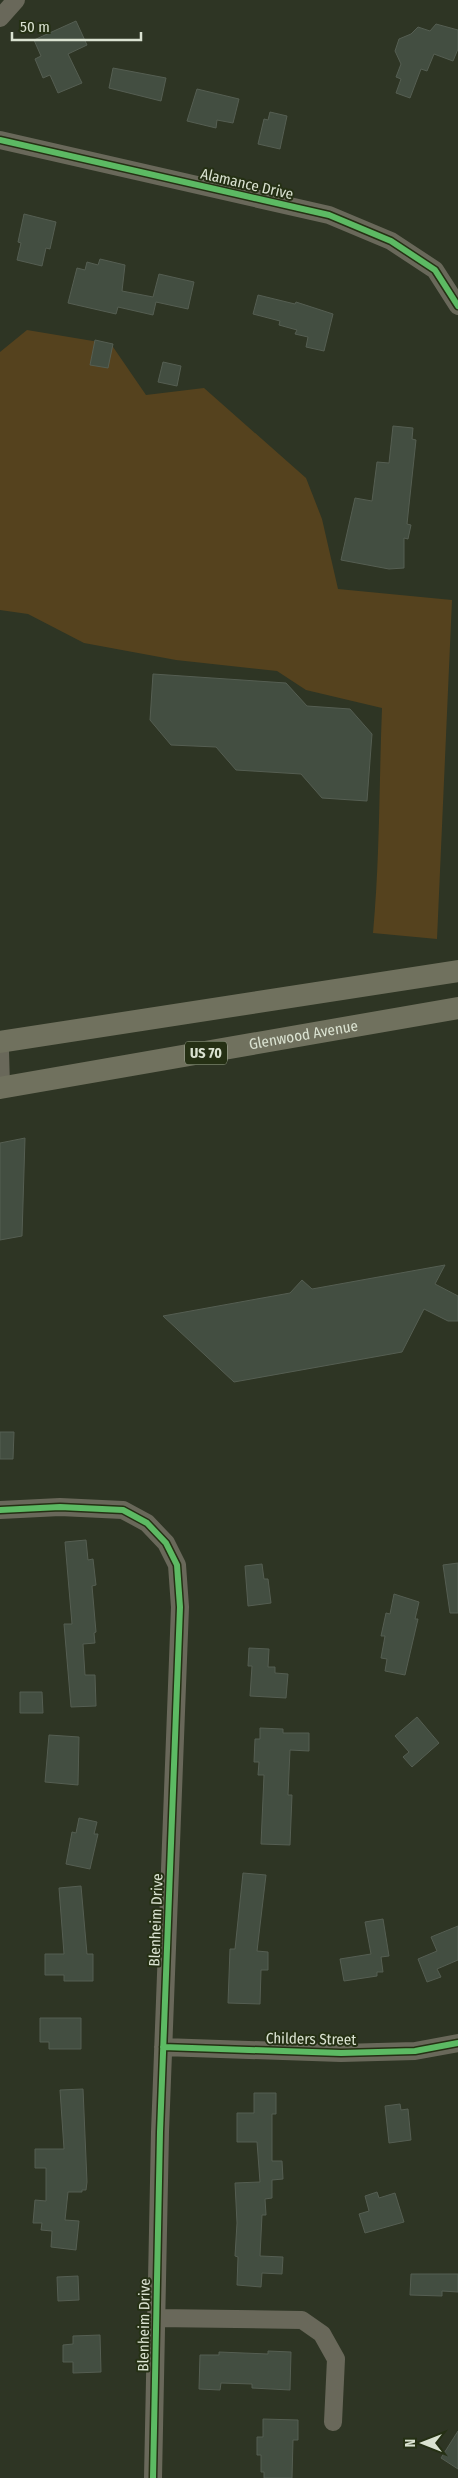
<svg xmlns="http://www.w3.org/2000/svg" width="458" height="2478" viewBox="0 0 458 2478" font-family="'Fira Sans Condensed',sans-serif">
	<rect width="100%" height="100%" fill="#2e3524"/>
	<!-- green -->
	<path fill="#55421e" d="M 27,330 L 111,344 L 146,395 L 204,388 L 306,478 L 322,519 L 338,589 L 452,600 L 437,939 L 373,933 C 380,859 379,783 382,708 L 306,690 L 277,671 L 176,660 L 84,643 L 28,614 L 0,610 L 0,352 Z"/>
	<!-- building -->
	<path fill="#434e41" stroke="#555e52" d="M 76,21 L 87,45 L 68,54 L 82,83 L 58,93 L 50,75 L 43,78 L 35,59 L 41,56 L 34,40 Z
		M 436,24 L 458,30 L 458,49 L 453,61 L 434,54 L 427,71 L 421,69 L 410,98 L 396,93 L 401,79 L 396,77 L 401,64 L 395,51 L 399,39 L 411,34 L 418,27 L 430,31 Z
		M 113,68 L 166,78 L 161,101 L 109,88 Z
		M 197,89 L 239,99 L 233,123 L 217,120 L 216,128 L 187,121 Z
		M 270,112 L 287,116 L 280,149 L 258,144 L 264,119 L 268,120 Z
		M 24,214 L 56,222 L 50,249 L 46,248 L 42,266 L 17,260 L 21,243 L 18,242 Z
		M 100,259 L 125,265 L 122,291 L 153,297 L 159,274 L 194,282 L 188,309 L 156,302 L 153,315 L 118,307 L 116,314 L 68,303 L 77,268 L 85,270 L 87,262 L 98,265 Z
		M 258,295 L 295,304 L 296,302 L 333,314 L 324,351 L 306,347 L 308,337 L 295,334 L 297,330 L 279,325 L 280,321 L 253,314 Z
		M 95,340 L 113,344 L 108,368 L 90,365 Z
		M 163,362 L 181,366 L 177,386 L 158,382 Z
		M 393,426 L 413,428 L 412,439 L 416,440 L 407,524 L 411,525 L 408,539 L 404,538 L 404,568 L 389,569 L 341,560 L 355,498 L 372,501 L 377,462 L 389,463 Z
		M 153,674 L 286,683 L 307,706 L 350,709 L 372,734 L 367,801 L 322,798 L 301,774 L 236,770 L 216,747 L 171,745 L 150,720 Z
		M 25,1138 L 22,1236 L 0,1240 L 0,1143 Z
		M 445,1265 L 435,1284 L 458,1296 L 458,1321 L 448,1321 L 424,1309 L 402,1352 L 234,1382 L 163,1316 L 290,1293 L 302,1280 L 312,1289 Z
		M 0,1432 L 14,1432 L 13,1459 L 0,1459 Z
		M 86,1540 L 88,1560 L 93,1559 L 96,1585 L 92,1586 L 96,1632 L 94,1633 L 95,1643 L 83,1644 L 85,1675 L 95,1675 L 96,1706 L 71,1707 L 64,1624 L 72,1624 L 65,1542 Z
		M 458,1563 L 458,1613 L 450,1613 L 443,1565 Z
		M 262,1564 L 264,1579 L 268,1579 L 271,1603 L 248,1606 L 245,1566 Z
		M 394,1594 L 419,1602 L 415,1619 L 418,1619 L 405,1675 L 385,1671 L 387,1659 L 381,1658 L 385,1636 L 381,1636 L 386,1613 L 390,1614 Z
		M 249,1648 L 269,1649 L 268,1667 L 275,1667 L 275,1673 L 288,1674 L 286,1698 L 250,1696 L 252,1666 L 248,1666 Z
		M 20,1692 L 42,1692 L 43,1713 L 20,1713 Z
		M 417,1717 L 439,1743 L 412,1767 L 403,1757 L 409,1752 L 395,1736 Z
		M 260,1728 L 283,1729 L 283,1733 L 309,1733 L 309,1751 L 290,1750 L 288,1795 L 292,1795 L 290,1845 L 261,1844 L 264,1775 L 258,1775 L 259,1762 L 254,1762 L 255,1739 L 260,1739 Z
		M 49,1735 L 79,1737 L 78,1785 L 45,1782 Z
		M 79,1818 L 97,1822 L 94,1834 L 98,1834 L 90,1869 L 66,1864 L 72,1832 L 76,1833 Z
		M 243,1873 L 266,1875 L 257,1951 L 268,1952 L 268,1970 L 261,1970 L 260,2004 L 228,2003 L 230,1949 L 235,1949 Z
		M 81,1886 L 87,1954 L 93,1954 L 93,1981 L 64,1981 L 64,1975 L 45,1975 L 45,1954 L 64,1954 L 59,1888 Z
		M 383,1919 L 389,1956 L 381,1957 L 383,1972 L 377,1972 L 377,1976 L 344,1981 L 340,1959 L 371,1954 L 365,1922 Z
		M 458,1926 L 458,1960 L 437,1969 L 441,1977 L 427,1982 L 418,1959 L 437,1951 L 431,1937 Z
		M 40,2018 L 81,2018 L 81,2049 L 49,2049 L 49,2042 L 40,2042 Z
		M 83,2089 L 87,2182 L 86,2190 L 82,2190 L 82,2192 L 68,2192 L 65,2220 L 79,2221 L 76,2250 L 51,2247 L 52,2231 L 41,2230 L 42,2223 L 33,2223 L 35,2200 L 46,2201 L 46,2168 L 35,2168 L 35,2149 L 64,2149 L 60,2090 Z
		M 254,2093 L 276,2093 L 276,2114 L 272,2114 L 272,2161 L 282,2161 L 283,2179 L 272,2180 L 272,2198 L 265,2199 L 266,2215 L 262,2215 L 260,2256 L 283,2257 L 282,2274 L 262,2273 L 261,2287 L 237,2285 L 238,2257 L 235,2256 L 237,2223 L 235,2183 L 260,2182 L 257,2142 L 237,2142 L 237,2113 L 254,2113 Z
		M 400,2104 L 401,2110 L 408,2109 L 411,2140 L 389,2143 L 385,2106 Z
		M 377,2192 L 379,2198 L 395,2193 L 404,2222 L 365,2233 L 359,2214 L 369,2211 L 365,2196 Z
		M 411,2274 L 458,2274 L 458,2292 L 442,2291 L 442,2296 L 410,2295 Z
		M 78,2276 L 79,2300 L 58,2301 L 57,2277 Z
		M 100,2335 L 101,2372 L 73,2373 L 73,2362 L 63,2362 L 63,2345 L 73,2344 L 73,2336 Z
		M 268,2351 L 291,2352 L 290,2390 L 252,2388 L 252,2384 L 221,2383 L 220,2390 L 199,2389 L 200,2355 L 219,2355 L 219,2352 L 268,2354 Z
		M 263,2419 L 298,2420 L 298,2440 L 293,2440 L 292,2478 L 264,2478 L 264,2472 L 261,2472 L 261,2455 L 257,2455 L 257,2437 L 263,2437 Z
		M 458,2431 L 458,2469 L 441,2458 Z"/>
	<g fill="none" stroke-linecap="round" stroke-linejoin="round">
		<!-- minor -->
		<path stroke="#69685a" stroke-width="18" d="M 0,18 L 16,0
			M 0,140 L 329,215 L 391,241 L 435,270 L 458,306
			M 0,1051 L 1,1087
			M 0,1510 L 60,1507 L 123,1510 L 147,1523 L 166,1543 L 177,1565 L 180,1607 L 160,2132 L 153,2478
			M 163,2047 L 341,2053 L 415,2051 L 458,2043
			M 156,2318 L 302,2320 L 322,2334 L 336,2359 L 333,2422"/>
		<!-- major -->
		<g stroke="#70715e" stroke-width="22">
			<path d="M 0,1042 L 458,971"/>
			<path id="s1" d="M 0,1088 L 458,1008"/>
		</g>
		<defs>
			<path id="cycleway" d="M 0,140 L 329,215 L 391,241 L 435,270 L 458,306
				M 0,1510 L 60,1507 L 123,1510 L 147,1523 L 166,1543 L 177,1565 L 180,1607 L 160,2132 L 153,2478
				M 163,2047 L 341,2053 L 415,2051 L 458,2043"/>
		</defs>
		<!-- cycleway casing -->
		<use href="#cycleway" stroke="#253014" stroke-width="9"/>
		<!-- cycleway -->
		<use href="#cycleway" stroke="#5cba63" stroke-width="6"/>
	</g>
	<g text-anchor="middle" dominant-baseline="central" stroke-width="4" stroke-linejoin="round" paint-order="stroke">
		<!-- shield labels -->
		<rect fill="#253014" stroke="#a4ad98" stroke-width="1" x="185" y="1041.5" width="42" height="23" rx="4"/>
		<g font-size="14" font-weight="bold" fill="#dae2d1">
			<text x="206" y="1053">US 70</text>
		</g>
		<!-- street labels -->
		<g font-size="15" fill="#dae2d1" stroke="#253014">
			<text transform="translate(247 184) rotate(13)">Alamance Drive</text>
			<text stroke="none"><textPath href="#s1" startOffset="308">Glenwood Avenue</textPath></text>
			<text transform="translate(156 1920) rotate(-88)">Blenheim Drive</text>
			<text transform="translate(311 2039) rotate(1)">Childers Street</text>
			<text transform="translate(144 2325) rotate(-89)">Blenheim Drive</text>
		</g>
	</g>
	<!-- north arrow -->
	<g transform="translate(423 2443) rotate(270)" stroke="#253014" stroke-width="4" paint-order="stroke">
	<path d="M0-4L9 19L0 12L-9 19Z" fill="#dae2d1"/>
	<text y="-8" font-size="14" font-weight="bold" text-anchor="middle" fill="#dae2d1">N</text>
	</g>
	<!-- scale -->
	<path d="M12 32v8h129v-8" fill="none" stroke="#dae2d1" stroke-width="2.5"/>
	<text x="20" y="32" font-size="15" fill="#dae2d1" stroke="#253014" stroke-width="4" paint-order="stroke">50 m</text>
</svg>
